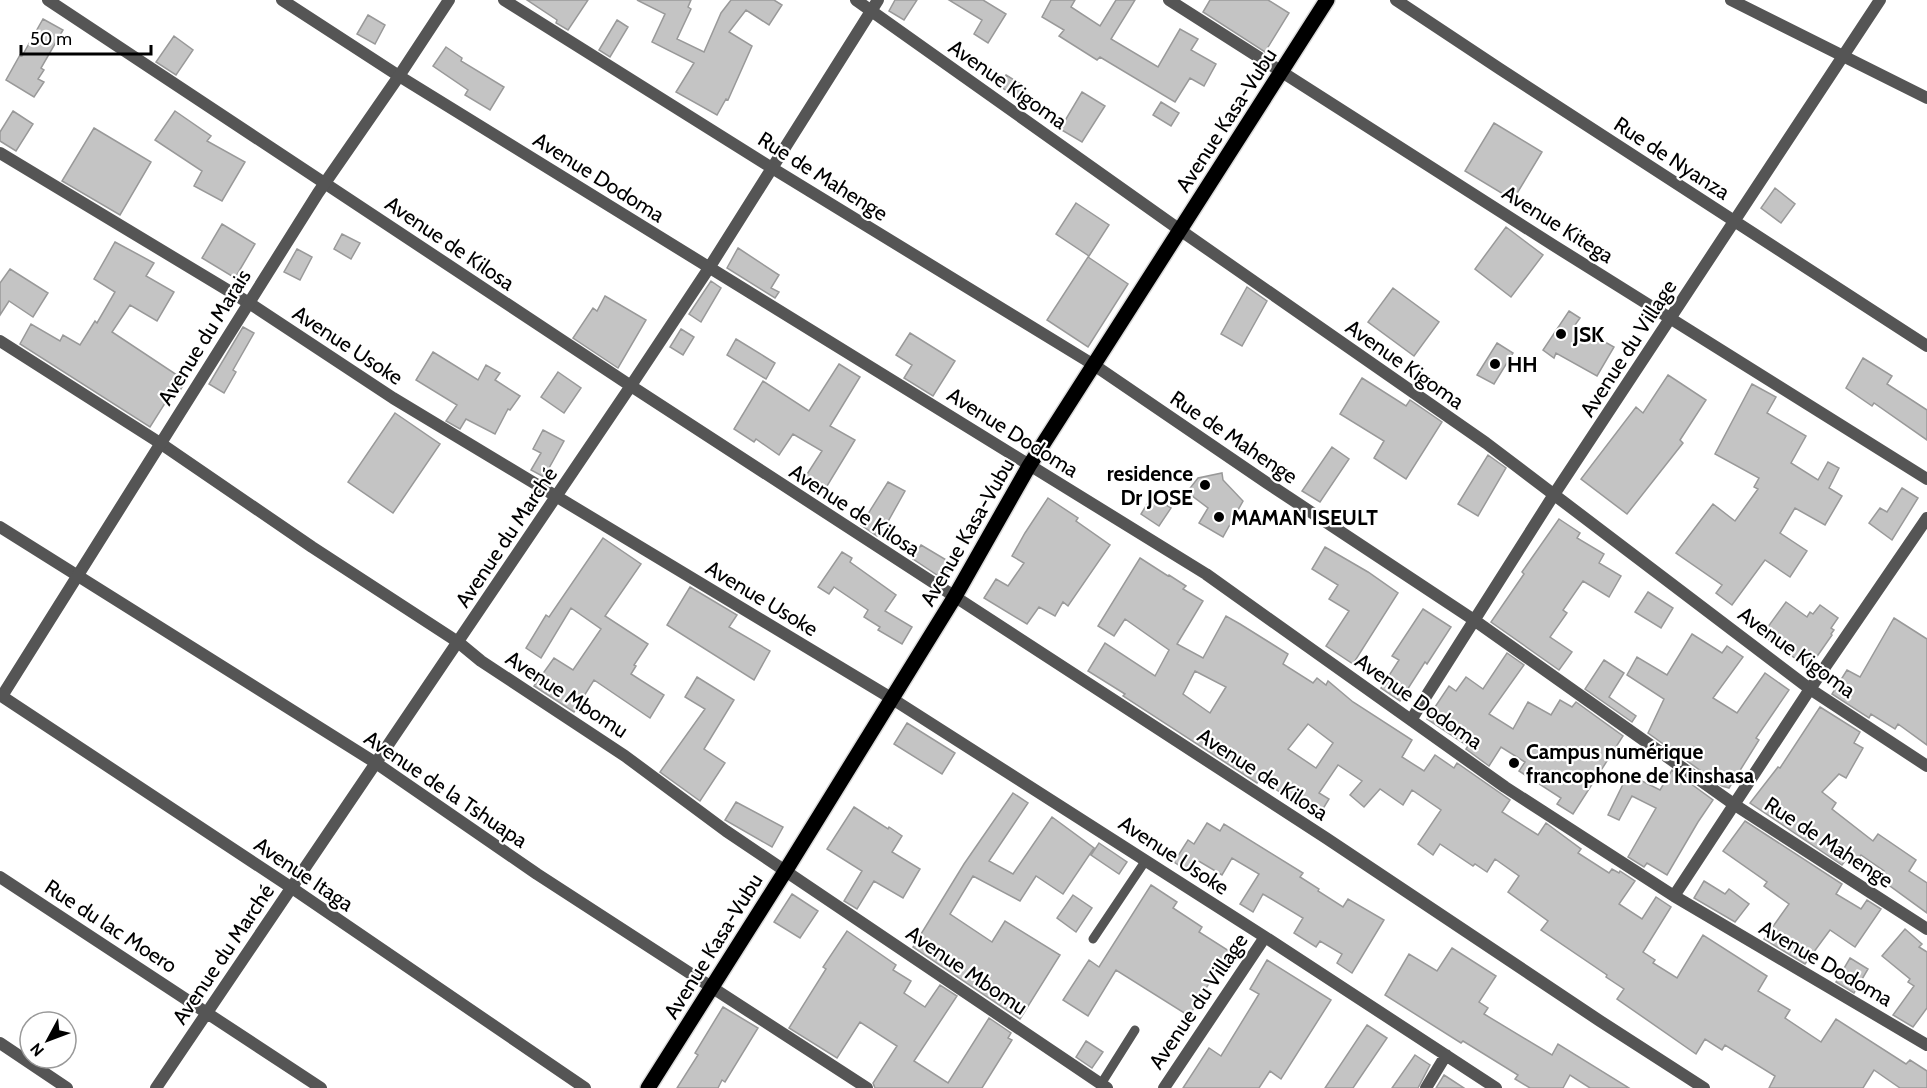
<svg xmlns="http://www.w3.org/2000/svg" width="1927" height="1088" viewBox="0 0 1927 1088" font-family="Cabin,sans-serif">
	<rect width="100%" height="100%" fill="#fff"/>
	<!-- building -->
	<path fill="#c4c4c4" stroke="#999" stroke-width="1.5" fill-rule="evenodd" d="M 527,0 L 588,0 L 568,30 L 556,23 L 557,20 Z
		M 637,0 L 691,0 L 688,7 L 691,9 L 677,39 L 704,52 L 721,13 L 731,0 L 774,0 L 782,5 L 769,25 L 746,10 L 729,32 L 752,46 L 728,100 L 726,99 L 717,115 L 676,92 L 694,63 L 652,42 L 665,14 Z
		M 895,0 L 917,0 L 904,20 L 889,11 Z
		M 949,0 L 983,0 L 1006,14 L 988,43 L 974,34 L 982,20 Z
		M 1051,0 L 1075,0 L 1071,7 L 1100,26 L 1116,0 L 1135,0 L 1111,39 L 1158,67 L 1180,29 L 1198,39 L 1191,50 L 1216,64 L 1204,86 L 1190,78 L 1175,102 L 1100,57 L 1097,60 L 1059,36 L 1064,30 L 1042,17 Z
		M 1210,0 L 1268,0 L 1289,13 L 1265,52 L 1203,12 Z
		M 368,15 L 385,25 L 375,44 L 357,34 Z
		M 43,19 L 63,30 L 41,68 L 44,70 L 38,79 L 44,82 L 34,97 L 6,80 L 20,55 L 22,56 Z
		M 617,20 L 628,27 L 610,57 L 599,50 Z
		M 174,36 L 193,50 L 176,75 L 156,62 Z
		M 446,47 L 462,58 L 461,61 L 504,87 L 490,110 L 465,95 L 468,90 L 433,66 Z
		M 1006,75 L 1024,86 L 1017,97 L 999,86 Z
		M 1082,92 L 1105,106 L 1082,142 L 1060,129 Z
		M 1161,102 L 1179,113 L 1171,126 L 1153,115 Z
		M 13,111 L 33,124 L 16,151 L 0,141 L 0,132 Z
		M 175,111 L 211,136 L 207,141 L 245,162 L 222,201 L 194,186 L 202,171 L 155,140 Z
		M 1494,123 L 1542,152 L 1513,200 L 1465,171 Z
		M 94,128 L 151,162 L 120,215 L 62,181 Z
		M 1775,188 L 1795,204 L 1781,223 L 1761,208 Z
		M 1076,203 L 1109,225 L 1089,256 L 1056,234 Z
		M 222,224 L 255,244 L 235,278 L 202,258 Z
		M 1506,227 L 1543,255 L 1511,297 L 1475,269 Z
		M 342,234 L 360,243 L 351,259 L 334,249 Z
		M 115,242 L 154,263 L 146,276 L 174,292 L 157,321 L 130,305 L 112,332 L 186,381 L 177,395 L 172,392 L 150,427 L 20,344 L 31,324 L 60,341 L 63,335 L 80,345 L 95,321 L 97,323 L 115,292 L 94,279 Z
		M 738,248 L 779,275 L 771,288 L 779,292 L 775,298 L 727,268 Z
		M 297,249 L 312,257 L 300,280 L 284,272 Z
		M 1088,257 L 1128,284 L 1088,347 L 1047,320 Z
		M 10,269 L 48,293 L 33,317 L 9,301 L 0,315 L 0,283 Z
		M 711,281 L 721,288 L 701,322 L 689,314 Z
		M 1247,287 L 1267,301 L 1242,346 L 1221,334 Z
		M 1393,288 L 1439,322 L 1414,356 L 1368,322 Z
		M 605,296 L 646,320 L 618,368 L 573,338 L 593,308 L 597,311 Z
		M 1569,311 L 1580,318 L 1575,325 L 1614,347 L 1597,376 L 1556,353 L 1554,358 L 1543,350 Z
		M 243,327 L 254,333 L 233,370 L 236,372 L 224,393 L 209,384 Z
		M 681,329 L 694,337 L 683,355 L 670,347 Z
		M 910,333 L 955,361 L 933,396 L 904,378 L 912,365 L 896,355 Z
		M 736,339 L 775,363 L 766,379 L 727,355 Z
		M 1497,343 L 1513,353 L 1494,384 L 1477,375 Z
		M 433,352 L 478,380 L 486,365 L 500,373 L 495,380 L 520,396 L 510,410 L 508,409 L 495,434 L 466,419 L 460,429 L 446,421 L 457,405 L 416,380 Z
		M 1863,358 L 1892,376 L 1887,384 L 1927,410 L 1927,440 L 1874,403 L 1872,406 L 1846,388 Z
		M 839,364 L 860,377 L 830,426 L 855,440 L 824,491 L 804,479 L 822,451 L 793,434 L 779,455 L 756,439 L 754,442 L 734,429 L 763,381 L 809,411 Z
		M 558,372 L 581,388 L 564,413 L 541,397 Z
		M 1668,375 L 1706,400 L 1680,440 L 1683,443 L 1627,514 L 1581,479 L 1636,407 L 1643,413 Z
		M 1362,378 L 1406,406 L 1410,400 L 1442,422 L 1406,479 L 1374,458 L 1384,441 L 1340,414 Z
		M 1752,384 L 1776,397 L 1767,413 L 1806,436 L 1791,463 L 1818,480 L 1828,462 L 1839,468 L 1829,488 L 1842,496 L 1825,525 L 1795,508 L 1780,533 L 1807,551 L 1790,577 L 1765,560 L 1732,605 L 1716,593 L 1722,585 L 1676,553 L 1713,504 L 1735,521 L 1758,489 L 1754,487 L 1759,478 L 1715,454 Z
		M 395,413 L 440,444 L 393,513 L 348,482 Z
		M 543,430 L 564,441 L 544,477 L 531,470 L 541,453 L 533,449 Z
		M 1332,447 L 1349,459 L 1320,502 L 1302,491 Z
		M 1488,455 L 1506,468 L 1478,516 L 1458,504 Z
		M 1222,473 L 1223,480 L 1243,501 L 1223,537 L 1199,523 L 1208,508 L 1187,492 L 1198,478 Z
		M 888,482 L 905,491 L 886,525 L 884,524 L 877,536 L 861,525 Z
		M 1902,488 L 1918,498 L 1892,540 L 1869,523 L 1880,508 L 1887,512 Z
		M 1152,496 L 1171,508 L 1159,526 L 1141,514 Z
		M 1048,498 L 1078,518 L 1076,521 L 1110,545 L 1068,606 L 1063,602 L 1055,616 L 1039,607 L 1027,624 L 984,598 L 996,579 L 1008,586 L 1024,563 L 1012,556 L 1025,533 Z
		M 1559,519 L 1580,533 L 1577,538 L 1604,554 L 1599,563 L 1621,576 L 1609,597 L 1583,581 L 1563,610 L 1567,613 L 1550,637 L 1572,652 L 1559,670 L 1491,622 L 1524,574 L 1522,572 Z
		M 603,538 L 641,564 L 605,616 L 648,644 L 634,665 L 636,666 L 631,674 L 664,695 L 650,718 L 594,680 L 574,712 L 534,686 L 554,658 L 573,670 L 601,629 L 571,608 L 541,658 L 526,648 L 546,615 L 549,617 Z
		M 921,545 L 953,564 L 943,579 L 913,559 Z
		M 1325,547 L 1368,572 L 1398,593 L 1353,664 L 1326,646 L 1349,611 L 1329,599 L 1338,585 L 1312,569 Z
		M 842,552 L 852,558 L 850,562 L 896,595 L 885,611 L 912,627 L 902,644 L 878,630 L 880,627 L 864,617 L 868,610 L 834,587 L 829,594 L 818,587 Z
		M 1140,558 L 1168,576 L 1169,575 L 1186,586 L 1183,589 L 1203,601 L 1177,644 L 1203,658 L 1226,616 L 1240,624 L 1288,654 L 1283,664 L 1313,683 L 1317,678 L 1326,685 L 1328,681 L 1353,702 L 1412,740 L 1402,757 L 1424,771 L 1435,755 L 1454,768 L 1457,763 L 1510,800 L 1502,812 L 1538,835 L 1546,823 L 1581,849 L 1578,853 L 1609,873 L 1612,869 L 1619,873 L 1620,871 L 1635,881 L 1619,904 L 1642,919 L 1656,897 L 1671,907 L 1643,952 L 1655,960 L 1653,963 L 1677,978 L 1703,935 L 1767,976 L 1758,991 L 1790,1010 L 1785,1018 L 1821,1042 L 1836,1019 L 1906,1064 L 1910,1060 L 1927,1071 L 1927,1088 L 1900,1088 L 1874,1070 L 1863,1088 L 1769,1088 L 1775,1076 L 1725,1045 L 1722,1050 L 1705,1039 L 1696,1054 L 1617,999 L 1624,989 L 1606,977 L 1607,975 L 1541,930 L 1548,921 L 1508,892 L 1519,876 L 1495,859 L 1487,872 L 1475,864 L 1473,866 L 1440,844 L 1433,855 L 1418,844 L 1441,810 L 1412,790 L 1403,805 L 1380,789 L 1364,807 L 1350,795 L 1362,781 L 1338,765 L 1319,793 L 1329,799 L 1318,817 L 1260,779 L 1257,783 L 1123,696 L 1125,694 L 1088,671 L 1105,643 L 1155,676 L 1169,650 L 1125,619 L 1114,636 L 1098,626 ZM 1195,671 L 1226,687 L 1210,713 L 1183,694 ZM 1308,724 L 1333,743 L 1316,768 L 1288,749 Z
		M 690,587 L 737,615 L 729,627 L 770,651 L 754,680 L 667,625 Z
		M 1648,592 L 1673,608 L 1661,628 L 1635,612 Z
		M 1786,602 L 1807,617 L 1810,612 L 1813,614 L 1820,605 L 1838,618 L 1831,628 L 1834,630 L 1831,634 L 1832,635 L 1809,668 L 1762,635 Z
		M 1423,609 L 1451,627 L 1427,664 L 1425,662 L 1400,701 L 1381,688 L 1399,660 L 1392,656 Z
		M 1894,618 L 1927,639 L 1927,745 L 1898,724 L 1895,729 L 1871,714 L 1869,718 L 1832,694 L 1847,670 L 1860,677 Z
		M 1692,634 L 1722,653 L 1727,646 L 1743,657 L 1713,698 L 1737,713 L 1765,673 L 1789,690 L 1756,738 L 1759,740 L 1729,788 L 1722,786 L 1648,733 L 1664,699 L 1627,675 L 1637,657 L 1667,675 Z
		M 1507,653 L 1524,665 L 1489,714 L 1513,729 L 1528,702 L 1551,715 L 1560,700 L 1572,707 L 1576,702 L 1623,736 L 1573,814 L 1557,804 L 1561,798 L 1519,771 L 1525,762 L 1501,747 L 1489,766 L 1466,749 L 1468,746 L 1427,719 L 1449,686 L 1456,691 L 1466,677 L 1483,689 Z
		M 1604,660 L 1624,673 L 1609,697 L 1636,716 L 1632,722 L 1585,689 Z
		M 697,677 L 734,700 L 704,749 L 725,763 L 700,801 L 660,772 L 705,709 L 685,697 Z
		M 1820,707 L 1860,732 L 1854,743 L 1863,748 L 1846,778 L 1839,774 L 1822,792 L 1836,803 L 1832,809 L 1873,841 L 1878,834 L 1916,860 L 1909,871 L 1927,883 L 1927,913 L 1879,878 L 1884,871 L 1861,855 L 1857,861 L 1849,856 L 1842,865 L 1750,803 L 1778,767 L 1780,768 Z
		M 907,723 L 955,753 L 942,774 L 894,744 Z
		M 1672,770 L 1713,800 L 1698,822 L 1667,875 L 1647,863 L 1644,867 L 1628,857 L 1656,808 L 1632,796 L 1619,820 L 1608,815 L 1628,774 L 1660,790 Z
		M 1013,793 L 1028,803 L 989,861 L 1013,874 L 1052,817 L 1094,848 L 1063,894 L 1036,876 L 1020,901 L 973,876 L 950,914 L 992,942 L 1005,921 L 1060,955 L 1020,1019 L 913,947 L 964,864 Z
		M 736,802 L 783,827 L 772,847 L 725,820 Z
		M 854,807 L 888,829 L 889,827 L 902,836 L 892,852 L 920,869 L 903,898 L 874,881 L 857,909 L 844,901 L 862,871 L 827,849 Z
		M 1745,821 L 1842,884 L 1836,894 L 1861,909 L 1867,900 L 1881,909 L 1855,947 L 1830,930 L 1805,964 L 1764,939 L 1789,904 L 1764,886 L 1767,882 L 1723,851 Z
		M 1207,823 L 1220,831 L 1224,824 L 1303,873 L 1300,877 L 1319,889 L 1318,891 L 1343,907 L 1348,899 L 1384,920 L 1352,973 L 1337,963 L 1342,954 L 1320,941 L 1316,947 L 1294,933 L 1303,918 L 1263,894 L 1253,912 L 1240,904 L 1259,874 L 1232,858 L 1222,875 L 1197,860 L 1189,872 L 1174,862 L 1188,840 L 1194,844 Z
		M 1099,843 L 1127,862 L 1119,874 L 1091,855 Z
		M 1704,881 L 1725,894 L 1729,889 L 1749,904 L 1735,922 L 1694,898 Z
		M 1151,885 L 1177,902 L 1173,908 L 1202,927 L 1199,932 L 1229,951 L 1189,1016 L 1116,970 L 1088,1016 L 1063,1000 L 1089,960 L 1099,967 Z
		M 792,894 L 818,911 L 800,938 L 774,922 Z
		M 1073,895 L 1092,908 L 1076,932 L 1057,918 Z
		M 1905,929 L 1922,944 L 1919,947 L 1927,952 L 1927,1008 L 1913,1027 L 1893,1015 L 1914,986 L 1908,982 L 1910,979 L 1882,956 Z
		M 847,931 L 896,965 L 893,970 L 911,981 L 904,993 L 925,1007 L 940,985 L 957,996 L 914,1061 L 948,1083 L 989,1018 L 1011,1033 L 1008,1038 L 1012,1040 L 982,1088 L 875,1088 L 873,1083 L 897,1046 L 860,1022 L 837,1058 L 789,1028 L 826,969 L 823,967 Z
		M 1452,948 L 1496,976 L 1479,1002 L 1488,1008 L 1484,1014 L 1552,1055 L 1558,1044 L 1629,1088 L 1590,1088 L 1570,1075 L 1563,1088 L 1530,1088 L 1515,1079 L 1518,1075 L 1463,1041 L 1461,1043 L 1385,995 L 1409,954 L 1437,971 Z
		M 1850,958 L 1868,969 L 1854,993 L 1836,982 Z
		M 1267,960 L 1331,1000 L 1281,1079 L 1270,1071 L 1259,1088 L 1183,1088 L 1209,1048 L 1221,1056 L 1259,994 L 1250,989 Z
		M 723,1007 L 758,1028 L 725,1082 L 722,1080 L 718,1088 L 677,1088 L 698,1055 L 695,1053 Z
		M 1367,1025 L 1387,1038 L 1353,1088 L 1325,1088 Z
		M 1086,1041 L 1103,1052 L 1092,1068 L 1076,1057 Z
		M 1415,1055 L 1430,1065 L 1418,1088 L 1392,1088 Z
		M 1444,1075 L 1464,1088 L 1436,1088 Z"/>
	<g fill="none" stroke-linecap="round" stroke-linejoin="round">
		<defs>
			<path id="primary" d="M 648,1088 L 786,870 L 954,598 L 1029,466 L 1327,0"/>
		</defs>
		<!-- primary casing -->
		<use href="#primary" stroke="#dbdbdb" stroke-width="18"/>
		<!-- service -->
		<path stroke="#555" stroke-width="9" d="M 1093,939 L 1146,860
			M 1101,1084 L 1135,1030"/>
		<!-- minor -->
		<path stroke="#555" stroke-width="12" d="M 48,0 L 631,386 L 1326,838 L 1600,1021 L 1704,1088
			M 282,0 L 399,76 L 1206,574 L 1505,787 L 1674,896 L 1927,1045
			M 504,0 L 772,168 L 1094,365 L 1267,483 L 1474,620 L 1735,805 L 1927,929
			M 856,0 L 1180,230 L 1486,443 L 1810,689 L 1927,766
			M 1169,0 L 1553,245 L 1927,479
			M 1396,0 L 1500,69 L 1927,346
			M 1731,0 L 1927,98
			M 0,153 L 249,303 L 393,398 L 891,698 L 1265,937 L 1496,1088
			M 0,341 L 160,443 L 312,547 L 458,642 L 481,661 L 625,756 L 726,831 L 1107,1088
			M 0,527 L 376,763 L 537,874 L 867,1088
			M 1411,720 L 1553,496 L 1880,0
			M 0,877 L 321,1088
			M 1674,896 L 1810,689 L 1927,518
			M 0,1043 L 67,1088
			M 156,1088 L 626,393 L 709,268 L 878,0
			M 1164,1088 L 1265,937
			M 1426,1088 L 1446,1055"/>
		<!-- tertiary -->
		<path stroke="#555" stroke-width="12" d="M 0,695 L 292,888 L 585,1088
			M 2,696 L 318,193 L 399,76 L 449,0"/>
		<!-- primary -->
		<use href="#primary" stroke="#000" stroke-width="15"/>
	</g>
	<!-- markers -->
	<g fill="#000" stroke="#fff" stroke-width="2">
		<circle cx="1561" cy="334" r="6"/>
		<circle cx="1495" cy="364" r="6"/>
		<circle cx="1205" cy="485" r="6"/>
		<circle cx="1219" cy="517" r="6"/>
		<circle cx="1514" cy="763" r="6"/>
	</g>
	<g text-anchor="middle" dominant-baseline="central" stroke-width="4.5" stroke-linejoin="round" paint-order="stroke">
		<!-- street labels -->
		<g font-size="21" fill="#000" stroke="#fff">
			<text transform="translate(1008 84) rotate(35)">Avenue Kigoma</text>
			<text transform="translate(1226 120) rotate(-57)">Avenue Kasa-Vubu</text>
			<text transform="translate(1672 158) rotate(33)">Rue de Nyanza</text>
			<text transform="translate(823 176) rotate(32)">Rue de Mahenge</text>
			<text transform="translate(599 177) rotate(32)">Avenue Dodoma</text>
			<text transform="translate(1558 224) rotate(32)">Avenue Kitega</text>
			<text transform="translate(450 243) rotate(34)">Avenue de Kilosa</text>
			<text transform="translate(204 337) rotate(-58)">Avenue du Marais</text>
			<text transform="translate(348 345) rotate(33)">Avenue Usoke</text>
			<text transform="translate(1628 348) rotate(-57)">Avenue du Village</text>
			<text transform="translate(1405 364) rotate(35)">Avenue Kigoma</text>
			<text transform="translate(1013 432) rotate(32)">Avenue Dodoma</text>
			<text transform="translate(1234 437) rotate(34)">Rue de Mahenge</text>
			<text transform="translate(855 510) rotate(33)">Avenue de Kilosa</text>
			<text transform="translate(967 532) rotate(-60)">Avenue Kasa-Vubu</text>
			<text transform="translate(506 537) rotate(-56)">Avenue du Marché</text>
			<text transform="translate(762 598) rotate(31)">Avenue Usoke</text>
			<text transform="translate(1797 652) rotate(36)">Avenue Kigoma</text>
			<text transform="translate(567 694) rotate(33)">Avenue Mbomu</text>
			<text transform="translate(1419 701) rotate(35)">Avenue Dodoma</text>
			<text transform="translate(1263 774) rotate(33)">Avenue de Kilosa</text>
			<text transform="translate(446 789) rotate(34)">Avenue de la Tshuapa</text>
			<text transform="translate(1829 842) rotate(33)">Rue de Mahenge</text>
			<text transform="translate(1174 855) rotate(33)">Avenue Usoke</text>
			<text transform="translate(304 874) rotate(34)">Avenue Itaga</text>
			<text transform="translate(111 926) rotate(33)">Rue du lac Moero</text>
			<text transform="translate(713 946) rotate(-58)">Avenue Kasa-Vubu</text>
			<text transform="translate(223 954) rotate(-56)">Avenue du Marché</text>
			<text transform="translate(1826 963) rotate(30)">Avenue Dodoma</text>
			<text transform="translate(967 970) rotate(34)">Avenue Mbomu</text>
			<text transform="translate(1198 1001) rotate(-56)">Avenue du Village</text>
		</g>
		<!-- poi labels -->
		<g font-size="21" font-weight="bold" fill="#000" stroke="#fff" text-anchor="start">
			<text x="1573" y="334">JSK</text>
			<text x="1507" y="364">HH</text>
			<text x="1193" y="473" text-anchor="end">residence<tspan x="1193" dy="24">Dr JOSE</tspan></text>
			<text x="1231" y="517">MAMAN ISEULT</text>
			<text x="1526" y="751">Campus numérique<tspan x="1526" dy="24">francophone de Kinshasa</tspan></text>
		</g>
	</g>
	<!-- north arrow -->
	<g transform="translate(48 1040) rotate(229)"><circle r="28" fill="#ffffff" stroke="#999999" stroke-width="1.5"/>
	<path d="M0-4.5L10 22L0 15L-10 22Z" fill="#000000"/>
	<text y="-9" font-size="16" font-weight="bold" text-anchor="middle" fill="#000000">N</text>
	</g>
	<!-- scale -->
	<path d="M21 45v9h130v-9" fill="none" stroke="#000000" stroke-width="3"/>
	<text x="30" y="45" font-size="18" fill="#000000" stroke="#ffffff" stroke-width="4.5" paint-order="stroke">50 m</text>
</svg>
